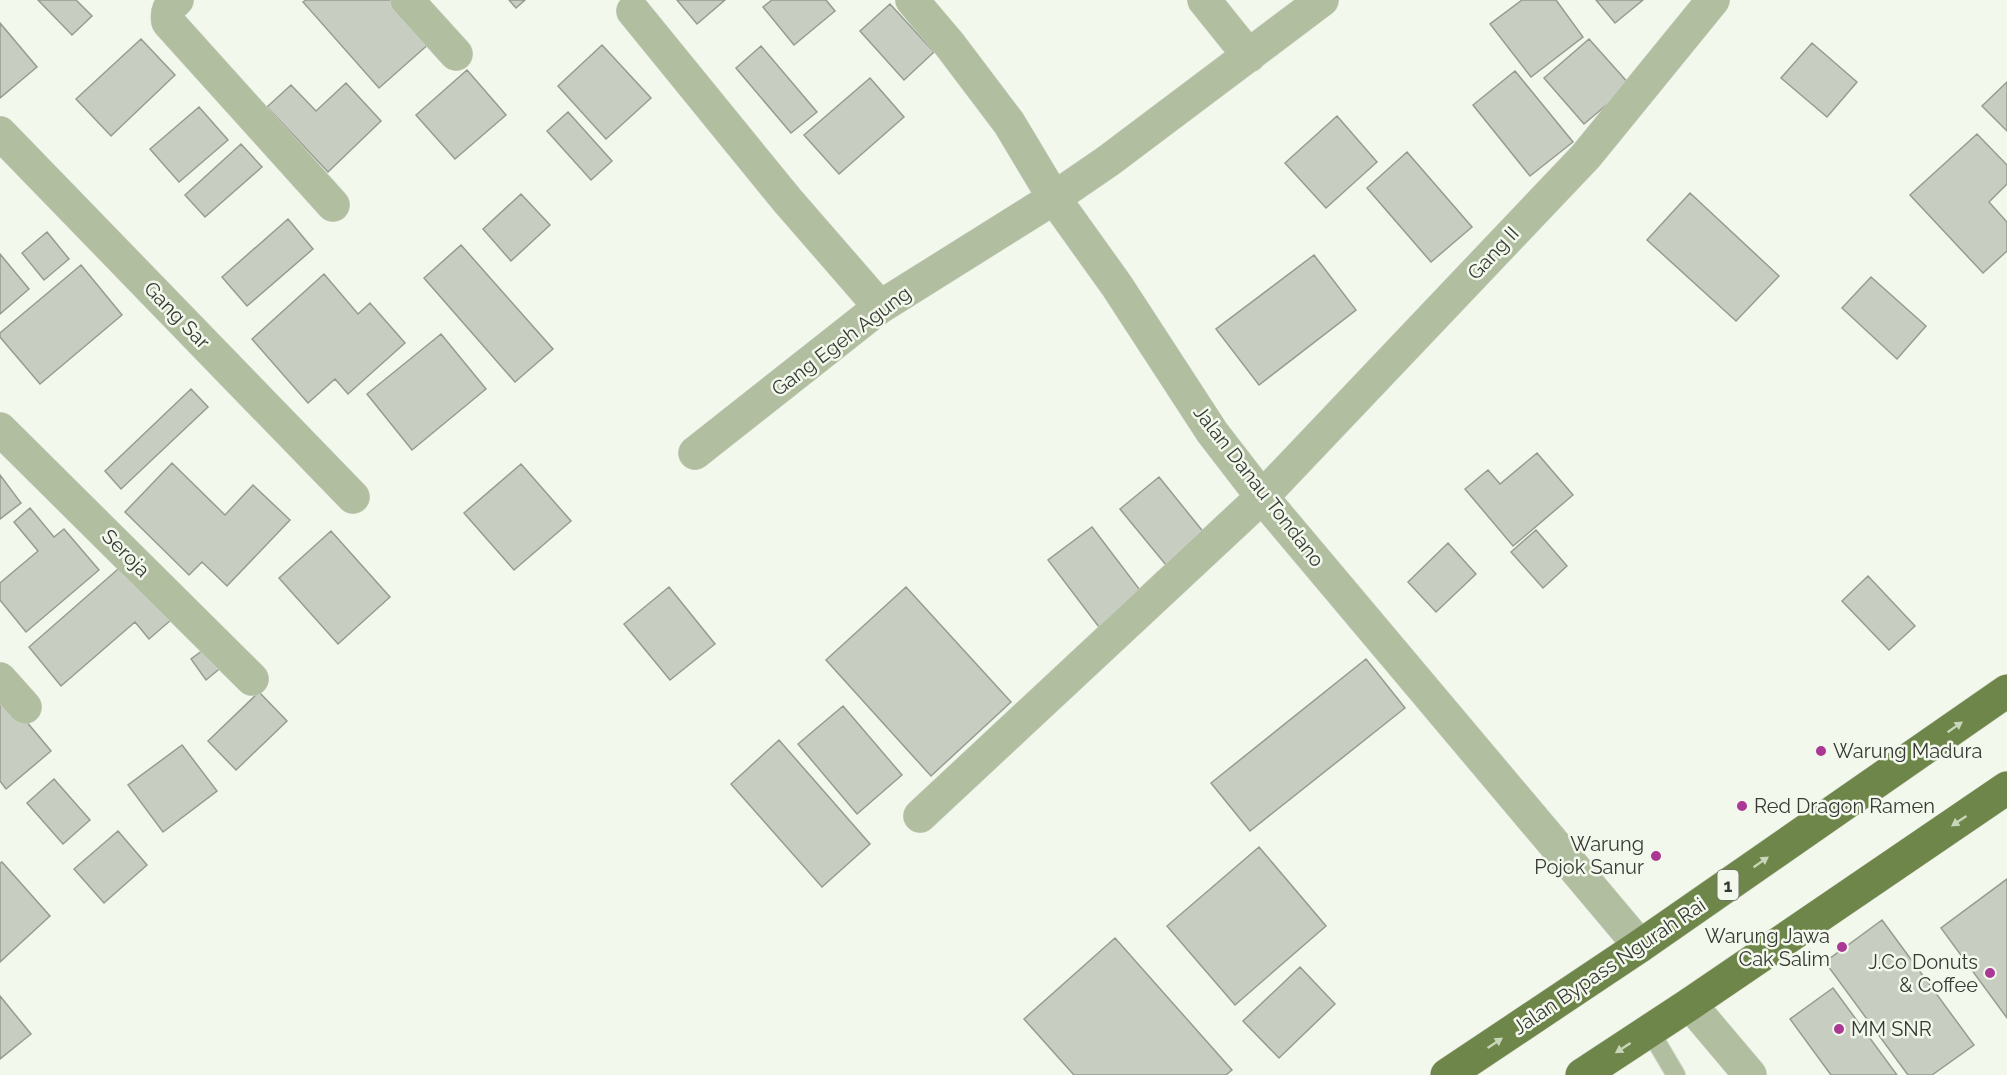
<svg xmlns="http://www.w3.org/2000/svg" width="2007" height="1075" viewBox="0 0 2007 1075" font-family="Raleway,sans-serif">
	<rect width="100%" height="100%" fill="#f2f8eb"/>
	<!-- building -->
	<path fill="#c8cdc1" stroke="#979c90" stroke-width="1.5" d="M 38,0 L 76,0 L 92,16 L 72,35 Z
		M 306,0 L 393,0 L 431,42 L 379,88 L 303,2 Z
		M 509,0 L 525,0 L 516,8 Z
		M 677,0 L 725,0 L 697,24 Z
		M 772,0 L 826,0 L 835,11 L 794,45 L 763,7 Z
		M 1522,0 L 1556,0 L 1583,37 L 1531,77 L 1490,24 Z
		M 1596,0 L 1643,0 L 1615,23 Z
		M 890,4 L 934,52 L 904,80 L 860,31 Z
		M 0,23 L 37,67 L 0,98 Z
		M 141,39 L 175,75 L 111,136 L 76,99 Z
		M 1589,39 L 1630,85 L 1584,124 L 1544,78 Z
		M 1812,43 L 1857,82 L 1827,117 L 1781,78 Z
		M 602,45 L 651,98 L 606,139 L 558,86 Z
		M 761,46 L 817,112 L 791,133 L 736,68 Z
		M 467,70 L 506,115 L 455,159 L 416,115 Z
		M 1515,71 L 1573,142 L 1530,176 L 1473,105 Z
		M 870,78 L 904,117 L 839,174 L 804,135 Z
		M 2007,82 L 2007,131 L 1982,106 Z
		M 346,83 L 381,121 L 328,172 L 267,107 L 291,85 L 316,111 Z
		M 199,107 L 228,140 L 179,182 L 150,149 Z
		M 568,112 L 612,161 L 591,180 L 547,131 Z
		M 1337,116 L 1377,162 L 1326,208 L 1285,163 Z
		M 1977,134 L 2007,165 L 2007,184 L 1989,202 L 2007,222 L 2007,251 L 1983,273 L 1910,195 Z
		M 241,144 L 262,167 L 205,217 L 185,195 Z
		M 1407,152 L 1472,227 L 1431,262 L 1367,188 Z
		M 1690,193 L 1779,276 L 1736,321 L 1647,240 Z
		M 521,194 L 550,225 L 511,261 L 483,229 Z
		M 288,219 L 313,249 L 247,306 L 222,277 Z
		M 47,232 L 69,259 L 44,280 L 22,253 Z
		M 461,245 L 553,349 L 515,382 L 424,278 Z
		M 0,254 L 29,289 L 0,314 Z
		M 1314,255 L 1356,310 L 1259,385 L 1216,329 Z
		M 81,265 L 122,315 L 40,384 L 0,337 L 0,333 Z
		M 324,274 L 358,314 L 370,303 L 405,343 L 348,394 L 335,379 L 308,403 L 252,339 Z
		M 1871,277 L 1926,326 L 1897,359 L 1842,308 Z
		M 441,334 L 486,389 L 412,450 L 367,394 Z
		M 191,389 L 208,407 L 121,489 L 105,471 Z
		M 1537,453 L 1573,495 L 1513,546 L 1465,489 L 1488,470 L 1500,484 Z
		M 172,463 L 225,515 L 253,485 L 290,520 L 227,586 L 202,562 L 189,575 L 125,512 Z
		M 521,464 L 571,521 L 514,570 L 464,513 Z
		M 0,475 L 21,503 L 0,519 Z
		M 1159,477 L 1205,534 L 1166,565 L 1120,509 Z
		M 30,508 L 54,537 L 64,529 L 99,570 L 26,632 L 0,600 L 0,583 L 38,551 L 14,522 Z
		M 1092,527 L 1146,598 L 1102,631 L 1048,560 Z
		M 1536,530 L 1567,566 L 1543,588 L 1511,552 Z
		M 331,531 L 390,597 L 338,644 L 279,578 Z
		M 1448,543 L 1476,574 L 1436,612 L 1408,582 Z
		M 125,563 L 171,620 L 149,639 L 135,622 L 61,686 L 29,647 Z
		M 1868,576 L 1915,626 L 1889,650 L 1842,601 Z
		M 669,587 L 715,644 L 670,680 L 624,624 Z
		M 906,587 L 1011,702 L 931,776 L 826,660 Z
		M 210,645 L 224,665 L 206,680 L 191,659 Z
		M 1366,659 L 1405,708 L 1250,831 L 1211,783 Z
		M 0,690 L 51,751 L 6,789 L 0,781 Z
		M 259,692 L 287,721 L 236,770 L 208,741 Z
		M 843,706 L 902,775 L 857,814 L 798,744 Z
		M 779,740 L 870,844 L 822,887 L 731,784 Z
		M 182,745 L 217,791 L 163,832 L 128,785 Z
		M 54,779 L 90,820 L 63,844 L 27,803 Z
		M 118,831 L 147,865 L 104,903 L 74,869 Z
		M 1259,847 L 1326,926 L 1235,1005 L 1167,926 Z
		M 2,862 L 50,916 L 0,962 L 0,863 Z
		M 2007,879 L 2007,1018 L 1941,928 Z
		M 1882,920 L 1974,1045 L 1932,1075 L 1908,1075 L 1825,962 Z
		M 1115,938 L 1232,1070 L 1226,1075 L 1074,1075 L 1024,1019 Z
		M 1300,967 L 1335,1004 L 1279,1058 L 1243,1021 Z
		M 1833,988 L 1897,1075 L 1831,1075 L 1790,1019 Z
		M 0,996 L 31,1034 L 0,1059 Z"/>
	<g fill="none" stroke-linecap="round" stroke-linejoin="round">
		<defs>
			<path id="service" d="M 1650,1031 L 1676,1075"/>
			<path id="minor" d="M 177,0 C 169,7 166,11 168,22 L 333,205
				M 407,0 L 456,54
				M 912,0 L 950,45 L 1009,123 L 1054,198 L 1117,286 L 1212,432 L 1262,497 L 1640,946
				M 1204,0 L 1249,56
				M 633,11 L 787,200 L 880,307
				M 0,133 L 353,497
				M 0,429 L 252,679
				M 695,453 L 880,307 L 1054,198 L 1108,161 L 1322,0
				M 0,679 L 25,707
				M 920,816 L 1262,497 L 1586,156 L 1713,0
				M 1690,1004 L 1750,1075"/>
			<path id="trunk" d="M 1447,1075 L 1640,946 L 2007,691
				M 1582,1075 L 1690,1004 L 2007,788"/>
		</defs>
		<!-- service casing -->
		<use href="#service" stroke="#cdd2c6" stroke-width="20"/>
		<!-- minor casing -->
		<use href="#minor" stroke="#cdd2c6" stroke-width="34"/>
		<!-- trunk casing -->
		<use href="#trunk" stroke="#cdd2c6" stroke-width="34"/>
		<!-- service -->
		<use href="#service" stroke="#b1bea0" stroke-width="18"/>
		<!-- minor -->
		<use href="#minor" stroke="#b1bea0" stroke-width="33"/>
		<!-- trunk -->
		<use href="#trunk" stroke="#6e8649" stroke-width="33"/>
	</g>
	<!-- one-way arrows -->
	<defs><path id="oneway-solid" d="M-6-.8H1V-3.2L6.5 0L1 3.2V.8H-6Z" transform="scale(1.5)"/></defs>
	<g fill="#cad6ba">
		<use href="#oneway-solid" transform="translate(1955 727) rotate(-35)"/>
		<use href="#oneway-solid" transform="translate(1959 821) rotate(146)"/>
		<use href="#oneway-solid" transform="translate(1761 862) rotate(-35)"/>
		<use href="#oneway-solid" transform="translate(1495 1043) rotate(-34)"/>
		<use href="#oneway-solid" transform="translate(1623 1048) rotate(147)"/>
	</g>
	<!-- markers -->
	<g fill="#aa3894" stroke="#f2f8eb" stroke-width="2">
		<circle cx="1821" cy="751" r="6"/>
		<circle cx="1742" cy="806" r="6"/>
		<circle cx="1656" cy="856" r="6"/>
		<circle cx="1842" cy="947" r="6"/>
		<circle cx="1990" cy="973" r="6"/>
		<circle cx="1839" cy="1029" r="6"/>
	</g>
	<g text-anchor="middle" dominant-baseline="central" stroke-width="5" stroke-linejoin="round" paint-order="stroke">
		<!-- shield labels -->
		<rect fill="#f2f8eb" stroke="#6f726b" stroke-width="1.5" x="1717.5" y="870" width="21" height="30" rx="4.5"/>
		<g font-size="18" font-weight="bold" fill="#373934">
			<text x="1728" y="885">1</text>
		</g>
		<!-- street labels -->
		<g font-size="20" fill="#373934" stroke="#f2f8eb">
			<text transform="translate(1493 253) rotate(-47)">Gang II</text>
			<text transform="translate(177 315) rotate(46)">Gang Sar</text>
			<text transform="translate(841 341) rotate(-37)">Gang Egeh Agung</text>
			<text transform="translate(1259 486) rotate(52)">Jalan Danau Tondano</text>
			<text transform="translate(126 553) rotate(45)">Seroja</text>
			<text transform="translate(1609 966) rotate(-34)">Jalan Bypass Ngurah Rai</text>
		</g>
		<!-- poi labels -->
		<g font-size="20" fill="#373934" stroke="#f2f8eb" text-anchor="start">
			<text x="1833" y="751">Warung Madura</text>
			<text x="1754" y="806">Red Dragon Ramen</text>
			<text x="1644" y="844" text-anchor="end">Warung<tspan x="1644" dy="23">Pojok Sanur</tspan></text>
			<text x="1830" y="936" text-anchor="end">Warung Jawa<tspan x="1830" dy="23">Cak Salim</tspan></text>
			<text x="1978" y="962" text-anchor="end">J.Co Donuts<tspan x="1978" dy="23">&amp; Coffee</tspan></text>
			<text x="1851" y="1029">MM SNR</text>
		</g>
	</g>
</svg>
